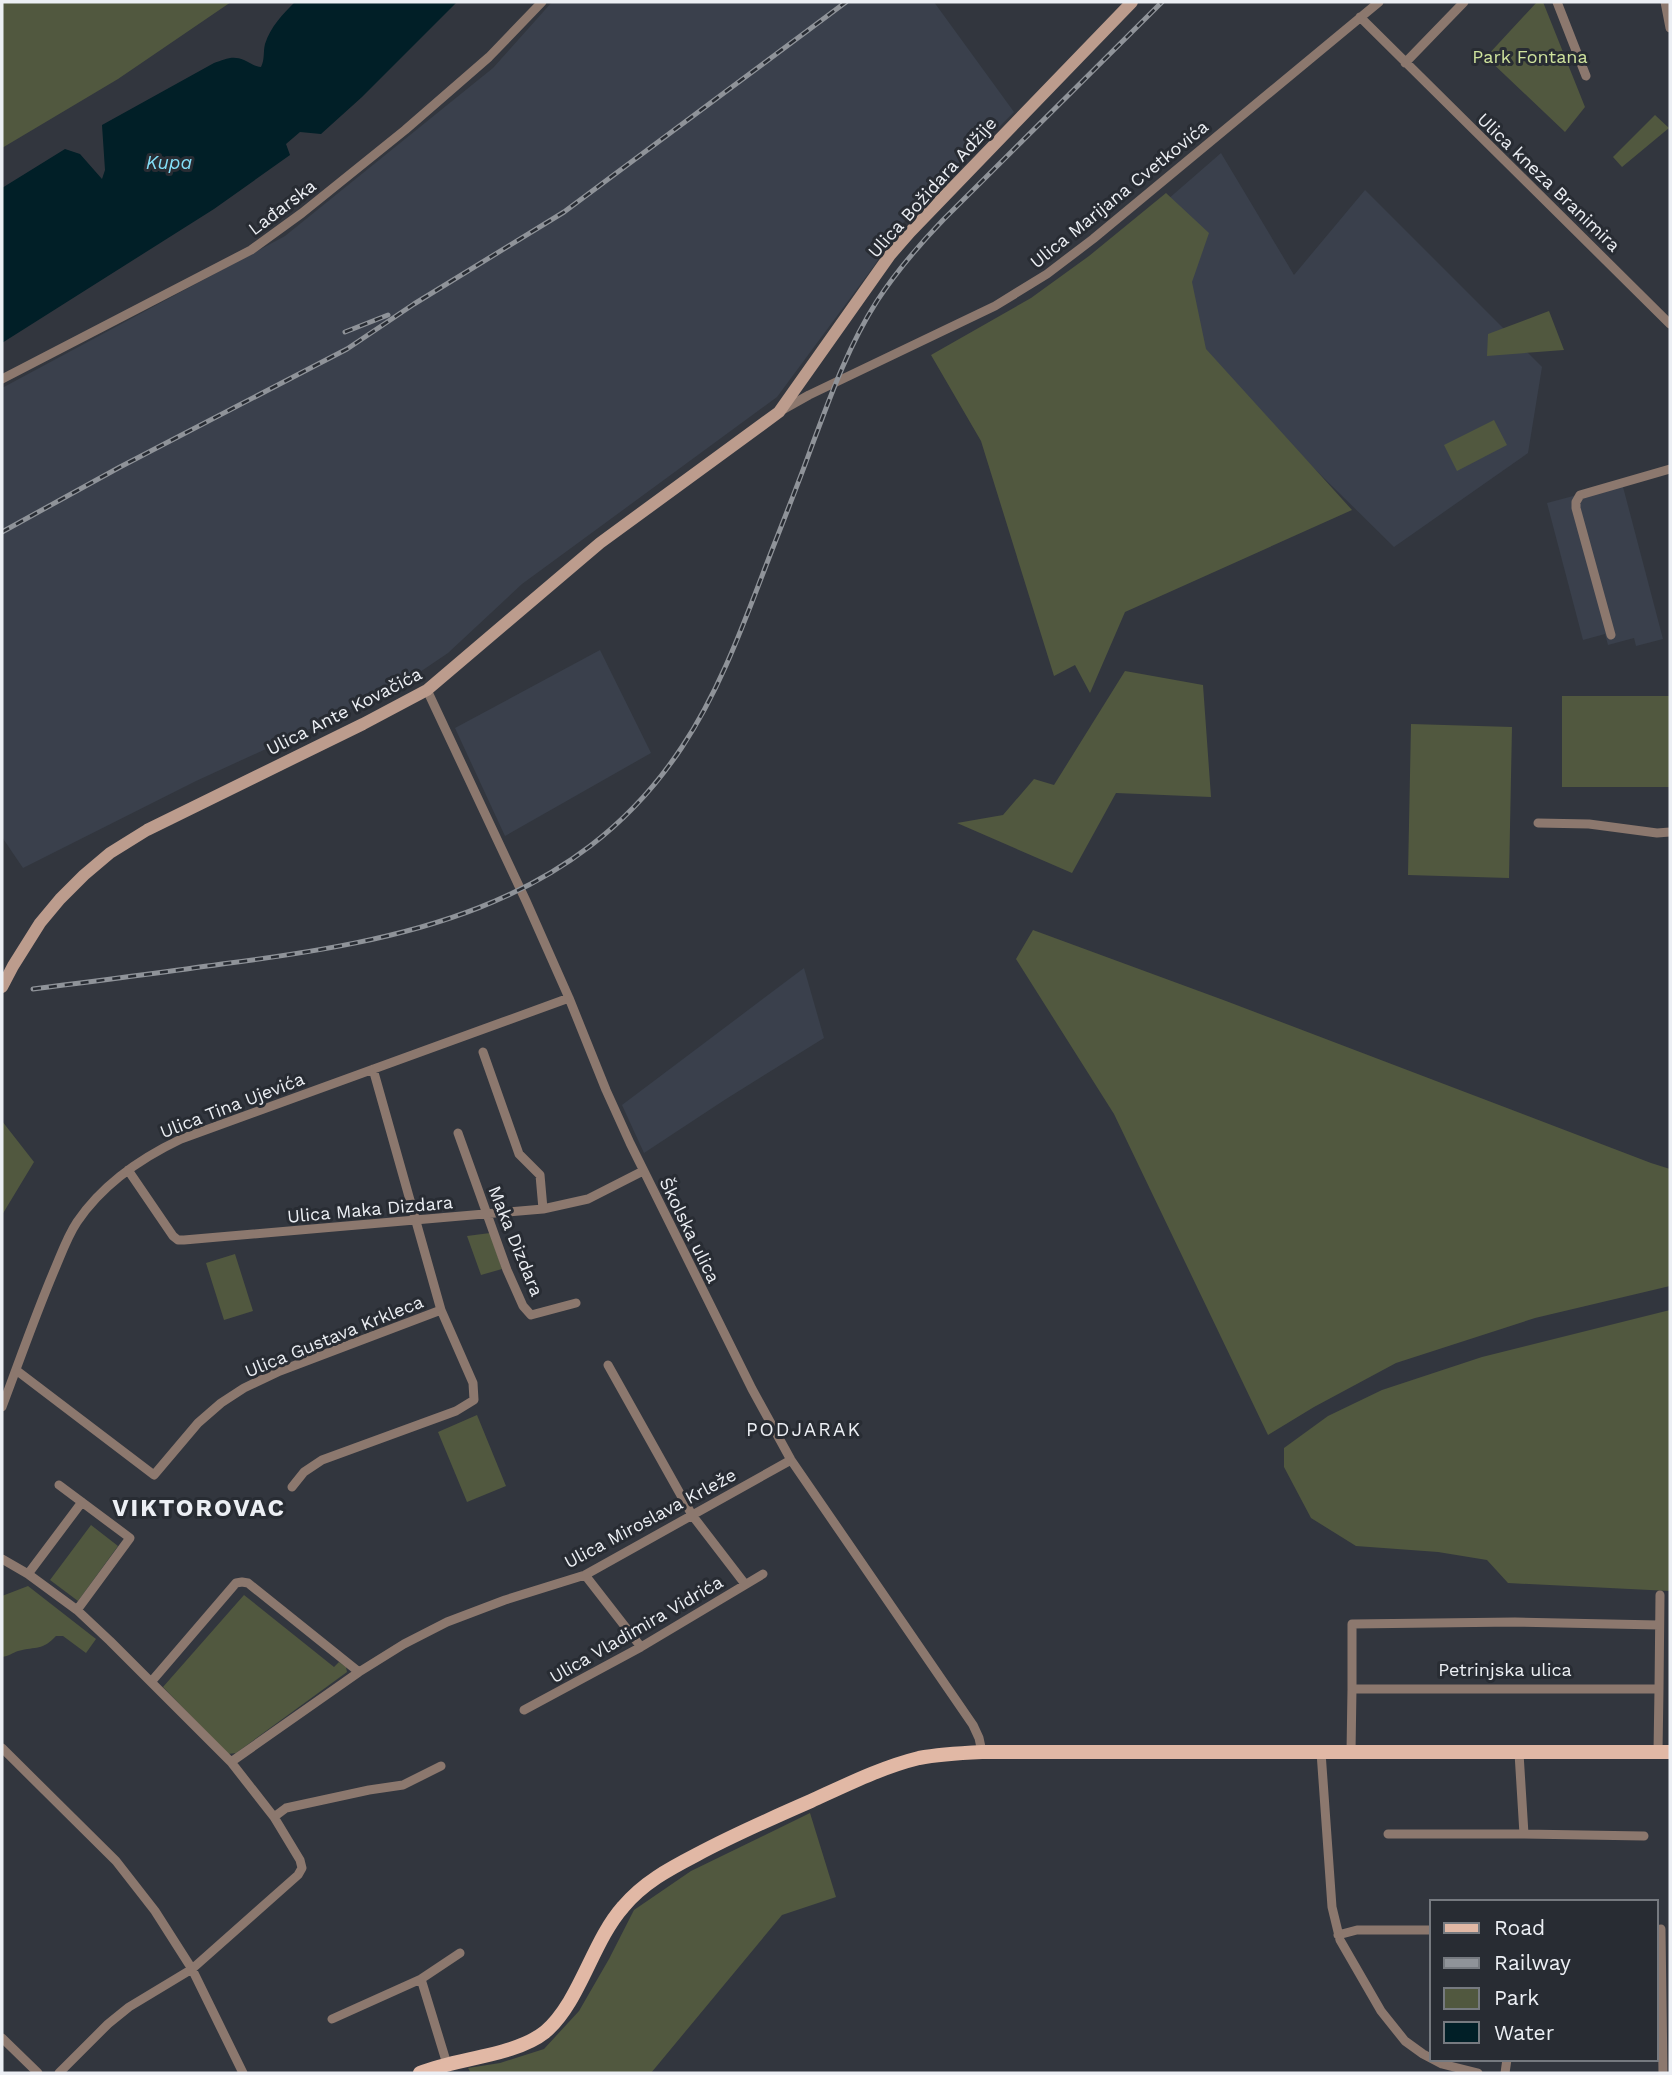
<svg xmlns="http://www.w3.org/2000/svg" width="1672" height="2075" viewBox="0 0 1672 2075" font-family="'Work Sans',sans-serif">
	<rect width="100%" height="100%" fill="#32363e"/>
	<!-- built -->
	<path fill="#3a404c" d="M 552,2 L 934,2 L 1014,112 L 897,229 L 874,266 L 777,397 L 522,584 L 448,653 L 414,676 L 340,715 L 196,781 L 23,868 L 2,837 L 2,388 L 285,236 L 493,68 Z
		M 1221,153 L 1294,275 L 1365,190 L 1542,367 L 1528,453 L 1394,547 L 1200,356 L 1167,200 Z
		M 1622,483 L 1663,639 L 1636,646 L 1634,638 L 1608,645 L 1605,634 L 1583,640 L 1547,503 Z
		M 600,650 L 651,753 L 505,836 L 455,728 Z
		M 804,968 L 824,1038 L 726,1099 L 644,1153 L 622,1105 Z"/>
	<!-- green -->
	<path fill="#51583f" d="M 2,2 L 231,2 L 118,79 L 2,148 Z
		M 1537,2 L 1543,2 L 1585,107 L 1565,132 L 1486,57 Z
		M 1655,115 L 1669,128 L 1622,167 L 1613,157 Z
		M 1166,193 L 1209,233 L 1192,282 L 1206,349 L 1352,510 L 1125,612 L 1090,693 L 1075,665 L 1054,676 L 981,441 L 931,355 L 1031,298 L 1089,256 Z
		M 1549,311 L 1564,350 L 1487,356 L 1488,334 Z
		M 1494,420 L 1507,445 L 1457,471 L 1444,445 Z
		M 1125,671 L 1203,685 L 1211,797 L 1116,793 L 1072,873 L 957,823 L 1003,815 L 1034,779 L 1054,785 Z
		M 1562,696 L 1670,696 L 1670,787 L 1562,787 Z
		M 1411,724 L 1512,727 L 1509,878 L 1408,875 Z
		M 1033,930 L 1226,1001 L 1651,1163 L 1670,1169 L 1670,1286 L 1535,1318 L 1396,1363 L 1314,1407 L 1268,1435 L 1114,1114 L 1016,959 Z
		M 2,1121 L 34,1162 L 2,1215 Z
		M 490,1233 L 502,1269 L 481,1275 L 467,1236 Z
		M 235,1254 L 253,1311 L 224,1320 L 206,1263 Z
		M 1670,1310 L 1670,1591 L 1508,1583 L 1487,1560 L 1438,1552 L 1356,1546 L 1311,1518 L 1284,1467 L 1284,1448 L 1328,1416 L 1382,1390 L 1482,1357 Z
		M 477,1415 L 506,1486 L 467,1502 L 438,1432 Z
		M 91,1525 L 118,1546 L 78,1601 L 50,1580 Z
		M 28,1586 L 96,1639 L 86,1653 L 63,1636 L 56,1636 C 42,1651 37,1646 18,1651 C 12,1653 9,1656 2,1657 L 2,1596 Z
		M 244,1595 L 334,1667 L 339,1662 L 346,1667 L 347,1672 L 236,1753 L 228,1754 L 163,1687 Z
		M 810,1813 L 836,1897 L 782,1915 L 651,2073 L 471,2073 L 468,2068 L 500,2063 L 544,2049 L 579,2011 L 609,1959 L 634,1910 L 691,1871 Z"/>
	<!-- water -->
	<path fill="#011f27" d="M 295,2 L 457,2 L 362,97 L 321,134 L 300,132 L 286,144 L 290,155 L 214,209 L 2,343 L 2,188 L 65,149 L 80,154 L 102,179 L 105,170 L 102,125 L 214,63 C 225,59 233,55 244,60 C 251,63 253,66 261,67 C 265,59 263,52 265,44 C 271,26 282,15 295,2 Z"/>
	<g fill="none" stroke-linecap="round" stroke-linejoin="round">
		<!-- street -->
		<path stroke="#8c786e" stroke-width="9" d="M 1557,2 L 1586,76
			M 1665,2 L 1670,28
			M 1360,17 L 1670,324
			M 1405,63 L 1464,2
			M 2,379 L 251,250 L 302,213 L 405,130 L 489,57 L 542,2
			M 784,409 L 809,395 L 995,306 L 1047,274 L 1093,239 L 1379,2
			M 1611,635 L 1576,508 L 1576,502 L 1580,495 L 1670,469
			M 427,690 L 526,901 L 569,998 L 606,1090 L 630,1143 L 752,1389 L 791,1460 L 973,1725 L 979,1738 L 982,1752
			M 1538,823 L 1589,824 L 1657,833 L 1670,832
			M 483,1052 L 519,1154 L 540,1175 L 543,1209
			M 458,1133 L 507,1270 L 523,1306 L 531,1315 L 576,1303
			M 128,1170 L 173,1236 L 178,1240 L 184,1240 L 543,1209 L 588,1199 L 643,1171
			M 608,1365 L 692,1515 L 745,1584
			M 16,1370 L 154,1475 L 198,1423 L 221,1403 L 244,1388 L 280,1371 L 441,1310
			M 2,1407 C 19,1362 35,1316 54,1271 C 61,1255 67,1237 77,1222 C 102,1185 141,1158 181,1139 L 569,998
			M 59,1485 L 130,1538 L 77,1610
			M 292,1487 L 304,1472 L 322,1460 L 456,1411 L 474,1400 L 473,1383 L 441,1310 L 373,1069
			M 2,1559 L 28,1574 L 77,1610 L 110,1641 L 231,1762 L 274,1817 L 300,1860 L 302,1868 L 298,1875 L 192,1969 L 129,2007 L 108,2024 L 59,2073
			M 28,1574 L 82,1502
			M 585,1575 L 641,1647
			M 151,1682 L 236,1583 L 242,1582 L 248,1583 L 359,1672
			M 1352,1689 L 1352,1624 L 1515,1622 L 1659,1625
			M 1659,1689 L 1660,1595
			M 524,1710 L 641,1647 L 763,1574
			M 2,1748 L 116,1861 L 155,1911 L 192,1969 L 243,2073
			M 1321,1752 L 1332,1907 L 1340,1940 L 1381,2011 L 1405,2041 L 1423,2054 L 1442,2064 L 1478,2073
			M 1351,1752 L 1352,1689 L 1659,1689 L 1658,1752
			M 1519,1753 L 1524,1834
			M 231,1762 L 359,1672 L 404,1644 L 447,1622 L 505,1600 L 585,1575 L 791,1460
			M 274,1817 L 286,1808 L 369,1790 L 403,1785 L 441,1766
			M 1388,1834 L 1524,1834 L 1644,1836
			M 1661,1929 L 1663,2073
			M 1338,1935 L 1357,1930 L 1432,1930
			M 421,1979 L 460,1953
			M 332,2019 L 421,1979 L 447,2064
			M 2,2038 L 38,2073
			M 1505,2073 L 1507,2059"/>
		<!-- secondary -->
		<path stroke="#bc9c8d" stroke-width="12" d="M 2,987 L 13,966 L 40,923 L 60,899 L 84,875 L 110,853 L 147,830 L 363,724 L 427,690 L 600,543 L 779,412 L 890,255 L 910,232 L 1132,2"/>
		<!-- primary -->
		<path stroke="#e1b8a5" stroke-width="14" d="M 420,2073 C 456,2058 515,2056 545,2032 C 580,2002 592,1942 623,1907 C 643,1883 669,1869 696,1855 C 733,1835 772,1818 811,1801 C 846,1785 882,1767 919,1758 C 940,1754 961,1753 982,1752 L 1670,1752"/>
		<defs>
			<path id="rail" d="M 345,332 L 388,315
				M 2,532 L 120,467 L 347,349 L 414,304 L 564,212 L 846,2
				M 33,989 C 96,981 159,973 222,964 C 401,941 575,909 682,747 C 722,687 746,617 772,550 C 785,517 798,484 810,451 C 829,400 847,348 877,301 C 896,272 919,245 943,220 L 1162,2"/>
		</defs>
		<!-- rail casing -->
		<use href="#rail" stroke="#8f9399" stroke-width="5"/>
		<!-- rail -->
		<use href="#rail" stroke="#282c33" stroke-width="2.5" stroke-dasharray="8" stroke-linecap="butt"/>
	</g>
	<g text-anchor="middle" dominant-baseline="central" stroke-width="6" stroke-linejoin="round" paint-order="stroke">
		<!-- park labels -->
		<g font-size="18" fill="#cfe39d" stroke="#282c33">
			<text x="1530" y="56">Park Fontana</text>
		</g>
		<!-- street labels -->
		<g font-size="18" fill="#eceff4" stroke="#282c33">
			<text transform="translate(1549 182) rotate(44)">Ulica kneza Branimira</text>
			<text transform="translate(932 187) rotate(-48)">Ulica Božidara Adžije</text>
			<text transform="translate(1119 194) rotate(-39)">Ulica Marijana Cvetkovića</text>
			<text transform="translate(282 207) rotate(-37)">Lađarska</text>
			<text transform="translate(344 711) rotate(-27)">Ulica Ante Kovačića</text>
			<text transform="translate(232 1105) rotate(-21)">Ulica Tina Ujevića</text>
			<text transform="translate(370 1209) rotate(-5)">Ulica Maka Dizdara</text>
			<text transform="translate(690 1230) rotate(64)">Školska ulica</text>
			<text transform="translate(516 1241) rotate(68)">Maka Dizdara</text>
			<text transform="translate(334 1336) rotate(-22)">Ulica Gustava Krkleca</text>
			<text transform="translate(650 1518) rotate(-28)">Ulica Miroslava Krleže</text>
			<text transform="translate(636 1629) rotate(-30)">Ulica Vladimira Vidrića</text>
			<text x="1505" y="1669">Petrinjska ulica</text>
		</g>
		<!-- water labels -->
		<g font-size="19" font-style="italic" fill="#83def7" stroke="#282c33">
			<text x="169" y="162">Kupa</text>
		</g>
		<!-- neighbourhood labels -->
		<g font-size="19" letter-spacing="2" fill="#eceff4" stroke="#282c33">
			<text x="804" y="1429">PODJARAK</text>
		</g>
		<!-- district labels -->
		<g font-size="24" font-weight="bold" letter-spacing="2" fill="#eceff4" stroke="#282c33">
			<text x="199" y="1508">VIKTOROVAC</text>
		</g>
	</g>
	<!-- border -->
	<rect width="1672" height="2075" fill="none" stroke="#eceff4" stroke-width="7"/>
	<!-- legend -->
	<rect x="1430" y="1900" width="228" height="161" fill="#282c33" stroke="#767a80" stroke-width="2"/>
	<rect x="1444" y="1923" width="35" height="10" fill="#e1b8a5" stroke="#767a80" stroke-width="2"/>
	<text x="1494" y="1935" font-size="21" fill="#eceff4">Road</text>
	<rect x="1444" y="1958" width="35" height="10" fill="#8f9399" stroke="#767a80" stroke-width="2"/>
	<text x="1494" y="1970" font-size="21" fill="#eceff4">Railway</text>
	<rect x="1444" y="1988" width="35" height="21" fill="#51583f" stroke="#767a80" stroke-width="2"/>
	<text x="1494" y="2005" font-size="21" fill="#eceff4">Park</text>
	<rect x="1444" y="2022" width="35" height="21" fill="#011f27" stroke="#767a80" stroke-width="2"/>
	<text x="1494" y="2040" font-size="21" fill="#eceff4">Water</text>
</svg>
